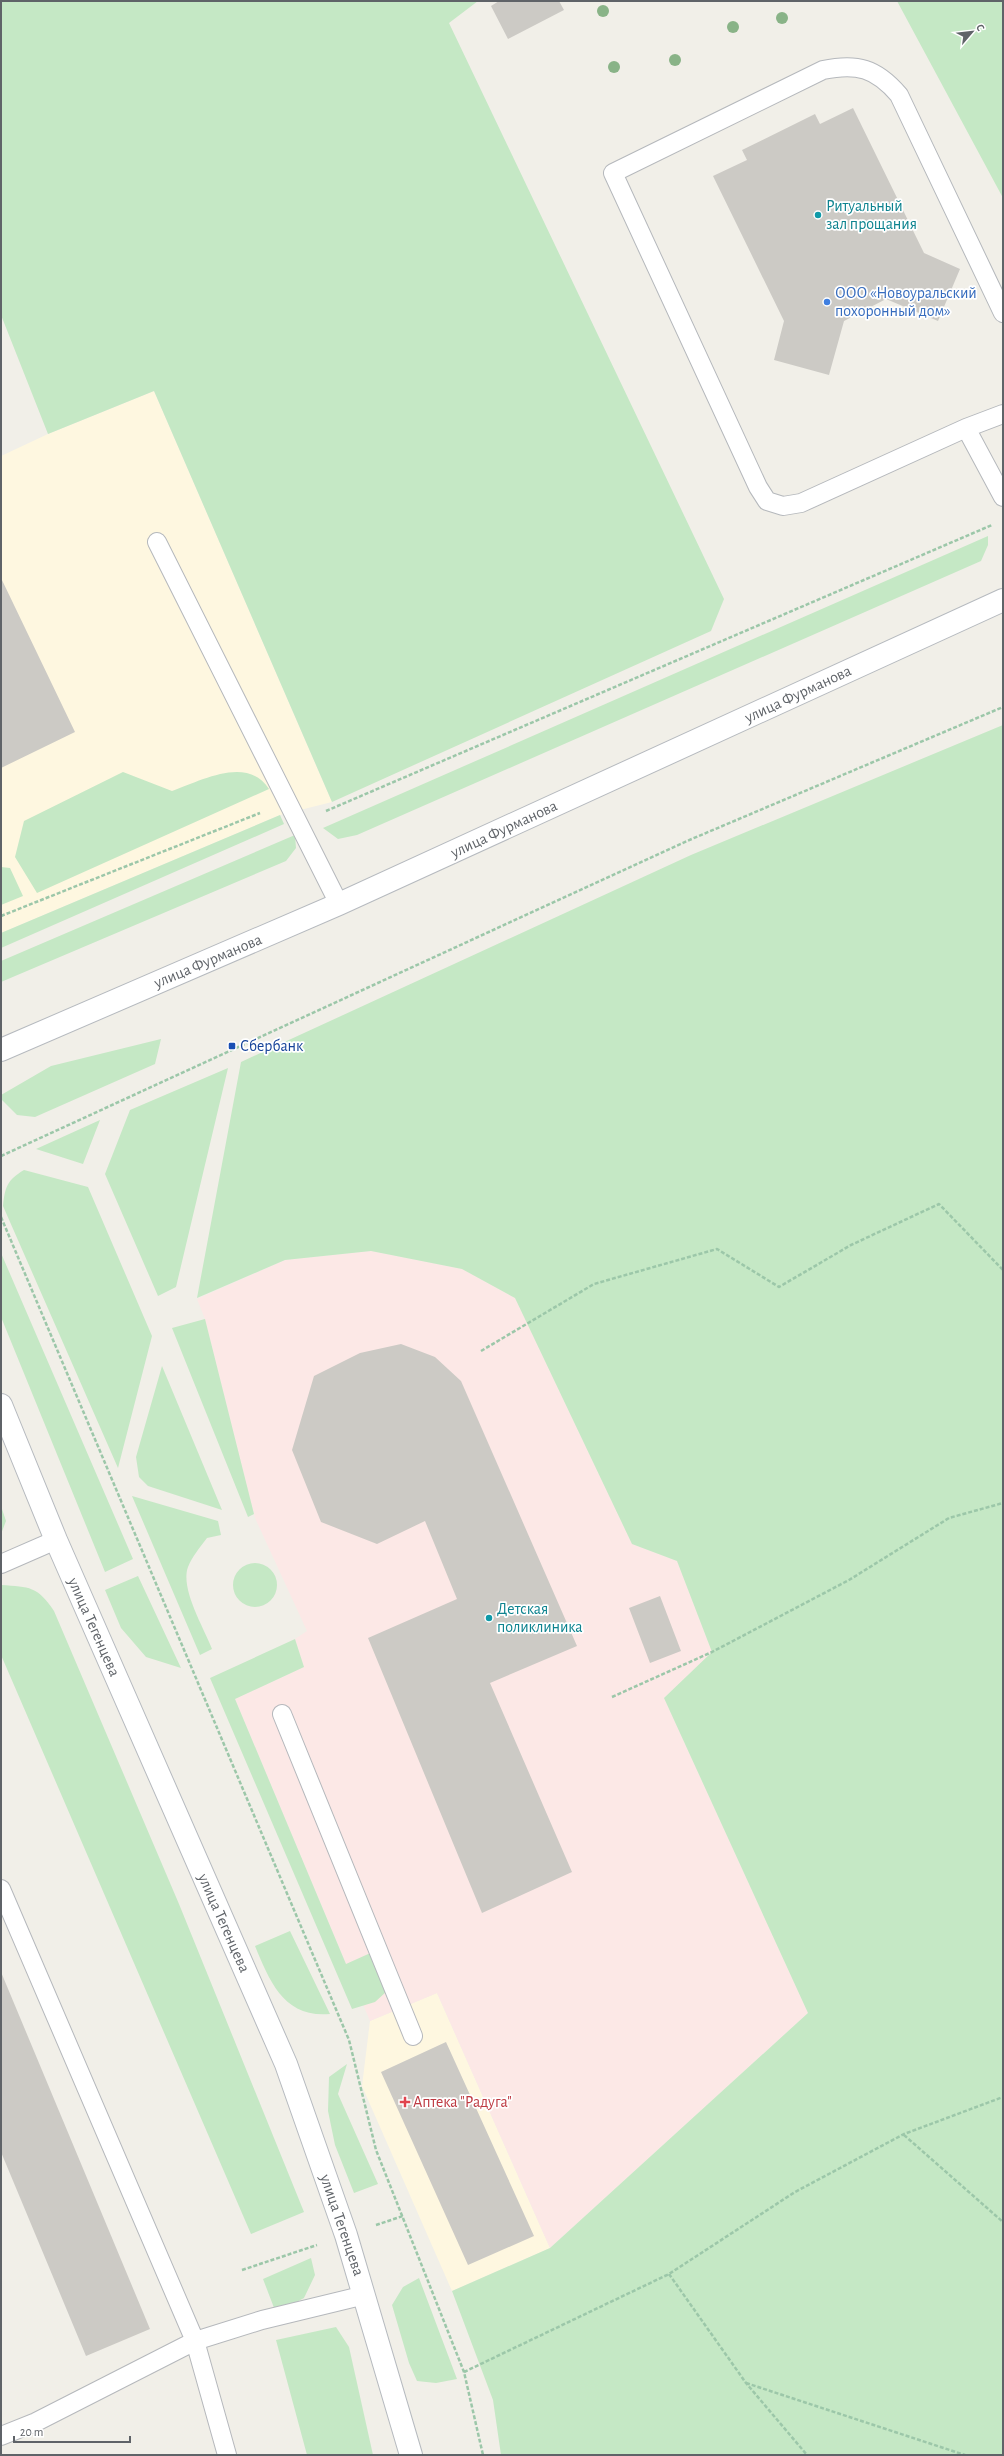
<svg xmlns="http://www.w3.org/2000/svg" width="1004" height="2456" viewBox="0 0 1004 2456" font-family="'Alegreya Sans',sans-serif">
	<rect width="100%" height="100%" fill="#f1efe8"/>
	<!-- commercial -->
	<path fill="#fef7e0" d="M 154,391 L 332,802 L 280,815 L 1,933 L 1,456 L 48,434 Z
		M 437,1993 L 550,2248 L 452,2291 L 362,2086 L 370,2021 Z"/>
	<!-- medical -->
	<path fill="#fce8e6" d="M 371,1251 L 462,1269 L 515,1298 L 632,1544 L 677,1561 L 712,1652 L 664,1698 L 808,2013 L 550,2248 L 437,1993 L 370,2021 L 235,1699 L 304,1667 L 295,1639 L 307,1631 L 255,1518 L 205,1319 L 197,1299 L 285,1260 Z"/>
	<!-- green -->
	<path fill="#c5e8c5" d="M 1,1 L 478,1 L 449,23 L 724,599 L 711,631 L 332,802 L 154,391 L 48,434 L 1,315 Z
		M 897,1 L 1003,1 L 1003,198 Z
		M 988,536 L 988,545 L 981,561 L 357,835 L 338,839 L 323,828 Z
		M 1003,725 L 1003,2455 L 501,2455 L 493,2400 L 452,2291 L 550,2248 L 808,2013 L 664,1698 L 712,1652 L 677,1561 L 632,1544 L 515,1298 L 462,1269 L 371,1251 L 285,1260 L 197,1298 L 241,1062 L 691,855 Z
		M 123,772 L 172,791 C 201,781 247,755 269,789 L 37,893 L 15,857 L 24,821 Z
		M 280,815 L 284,824 L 1,948 L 1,933 Z
		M 295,835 L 296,848 L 286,861 L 1,982 L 1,961 Z
		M 1,867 L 10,868 L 23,896 L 1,905 Z
		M 161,1039 L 155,1064 L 35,1117 L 17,1115 L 1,1099 L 1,1095 L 51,1066 Z
		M 228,1068 L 176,1287 L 158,1296 L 105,1174 L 130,1110 Z
		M 100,1120 L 83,1164 L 36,1149 Z
		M 24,1170 L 88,1187 L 152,1336 L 118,1468 L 3,1206 C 5,1187 7,1180 24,1170 Z
		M 1,1253 L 133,1559 L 105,1572 L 1,1317 Z
		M 205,1319 L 254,1514 L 248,1517 L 172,1328 Z
		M 162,1366 L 222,1510 L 148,1486 L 139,1477 L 136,1457 Z
		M 132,1496 L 218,1521 L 221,1535 L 207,1538 C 200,1547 192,1557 188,1567 C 180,1589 204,1628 212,1649 L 200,1655 Z
		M 1,1506 L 6,1521 L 1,1534 Z
		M233 1585a22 22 0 1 1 44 0a22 22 0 1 1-44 0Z
		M 138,1576 L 181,1668 L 146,1657 L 121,1628 L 105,1590 Z
		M 1,1585 C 30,1587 37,1586 54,1611 L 179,1904 L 304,2212 L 251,2234 L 1,1655 Z
		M 295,1639 L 304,1667 L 235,1699 L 346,1964 L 386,1946 L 386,1992 L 375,2002 L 352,2009 L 210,1678 Z
		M 290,1931 L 330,2014 C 284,2018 270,1982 255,1946 Z
		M 347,2064 L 338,2094 L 378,2184 L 354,2193 L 335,2145 L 328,2111 L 329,2077 Z
		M 311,2258 L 315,2275 L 304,2298 L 276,2313 L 263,2279 Z
		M 419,2278 L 457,2379 L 436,2383 L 417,2381 L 409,2363 L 392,2305 L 403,2287 Z
		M 336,2327 L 349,2347 L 373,2455 L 307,2455 L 276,2340 Z"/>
	<!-- building -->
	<path fill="#cccac5" d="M 499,1 L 559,1 L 564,10 L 508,39 L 491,6 Z
		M 853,108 L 924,253 L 960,269 L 938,321 L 886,299 L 844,321 L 829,375 L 774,360 L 784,321 L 713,176 L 747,160 L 742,150 L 815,114 L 820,124 Z
		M 1,578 L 75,732 L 1,768 Z
		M 401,1344 L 435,1357 L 461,1381 L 577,1646 L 490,1683 L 572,1872 L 482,1913 L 368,1638 L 457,1599 L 425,1521 L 377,1544 L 321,1522 L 292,1450 L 314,1376 L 360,1353 Z
		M 660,1596 L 681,1651 L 650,1663 L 629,1608 Z
		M 1,1972 L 150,2329 L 86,2356 L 1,2152 Z
		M 446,2042 L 534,2236 L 468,2265 L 381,2072 Z"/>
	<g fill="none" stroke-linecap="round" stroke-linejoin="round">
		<defs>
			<path id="lane" d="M 1003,313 L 899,95 C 876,68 857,63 823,70 L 613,173 L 758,487 L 767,501 L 783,506 L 801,503 L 966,428 L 1003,414
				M 966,428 L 1003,497
				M 157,542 L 339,904
				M 1,1564 L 56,1540
				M 282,1714 L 413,2036
				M 1,1889 L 195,2341 L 227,2455
				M 1,2436 L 36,2422 L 195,2341 L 262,2320 L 365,2295"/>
			<path id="secondary" d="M 1,1050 L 339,904 L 1003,600
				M 1,1405 L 56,1540 L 286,2064 L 346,2235 L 411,2455"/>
		</defs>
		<!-- lane casing -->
		<use href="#lane" stroke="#b5b8bc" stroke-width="20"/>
		<!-- secondary casing -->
		<use href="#secondary" stroke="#b6babf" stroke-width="24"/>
		<!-- path -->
		<path stroke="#9cc7a9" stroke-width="2.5" stroke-dasharray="4 2" stroke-linecap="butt" d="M 326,811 L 992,525
			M 1,916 L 260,813
			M 1,1156 L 687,841 L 1003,707
			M 1,1217 L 349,2040 L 376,2150 L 464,2372 L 483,2455
			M 481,1351 L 594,1284 L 717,1249 L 779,1287 L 851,1245 L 939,1204 L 1003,1270
			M 612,1697 L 712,1652 L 849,1580 L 949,1518 L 1003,1503
			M 904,2135 L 1003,2222
			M 376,2225 L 403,2216
			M 242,2270 L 317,2245
			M 669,2274 L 746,2383 L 807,2455
			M 464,2372 L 669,2274 L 795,2192 L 904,2134 L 1003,2097
			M 746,2383 L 965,2455"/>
		<!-- lane -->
		<use href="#lane" stroke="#fff" stroke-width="18"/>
		<!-- secondary -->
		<use href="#secondary" stroke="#fff" stroke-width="22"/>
	</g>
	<!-- trees -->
	<g fill="#89b387">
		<circle cx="603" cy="11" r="6"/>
		<circle cx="782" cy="18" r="6"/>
		<circle cx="733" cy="27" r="6"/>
		<circle cx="675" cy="60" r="6"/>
		<circle cx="614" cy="67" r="6"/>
	</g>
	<!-- markers -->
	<g fill="#0f9aa8" stroke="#fff" stroke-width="1.5">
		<circle cx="818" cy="215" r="4"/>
		<circle cx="489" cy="1618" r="4"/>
	</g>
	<circle fill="#3f7fe0" stroke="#fff" stroke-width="1.5" cx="827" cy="302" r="4"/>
	<rect fill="#1a4fb4" stroke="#fff" stroke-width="1.5" x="228" y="1042" width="8" height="8" rx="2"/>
	<path fill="#e0444e" stroke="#fff" stroke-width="1.5" d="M403 2096h4v4h4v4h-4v4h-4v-4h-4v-4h4z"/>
	<g text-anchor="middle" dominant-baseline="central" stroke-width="3.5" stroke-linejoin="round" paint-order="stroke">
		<!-- culture labels -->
		<g font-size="16" fill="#0d838f" stroke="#fff" text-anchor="start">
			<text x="826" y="206">Ритуальный<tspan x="826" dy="18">зал прощания</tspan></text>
			<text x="497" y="1609">Детская<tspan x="497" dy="18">поликлиника</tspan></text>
		</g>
		<!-- shop labels -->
		<g font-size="16" fill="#366cbe" stroke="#fff" text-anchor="start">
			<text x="835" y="293">ООО «Новоуральский<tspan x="835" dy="18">похоронный дом»</tspan></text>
		</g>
		<!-- street labels -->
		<g font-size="16" fill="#5f6368" stroke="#fff">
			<text transform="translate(798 694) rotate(-25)">улица Фурманова</text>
			<text transform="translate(504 829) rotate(-25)">улица Фурманова</text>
			<text transform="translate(208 961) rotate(-23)">улица Фурманова</text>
			<text transform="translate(94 1627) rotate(66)">улица Тегенцева</text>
			<text transform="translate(224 1923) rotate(66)">улица Тегенцева</text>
			<text transform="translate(342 2225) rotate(71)">улица Тегенцева</text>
		</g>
		<!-- transit labels -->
		<g font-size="16" fill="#164399" stroke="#fff" text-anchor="start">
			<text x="240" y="1046">Сбербанк</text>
		</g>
		<!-- health labels -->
		<g font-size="16" fill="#be3a42" stroke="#fff" text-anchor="start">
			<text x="413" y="2102">Аптека "Радуга"</text>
		</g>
	</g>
	<!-- border -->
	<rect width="1004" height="2456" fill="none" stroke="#5f6368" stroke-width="4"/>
	<!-- north arrow -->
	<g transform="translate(972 32) rotate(62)" stroke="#ffffff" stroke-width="3" paint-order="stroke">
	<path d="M0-3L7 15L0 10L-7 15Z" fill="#5f6368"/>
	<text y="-6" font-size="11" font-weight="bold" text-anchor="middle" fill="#5f6368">С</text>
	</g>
	<!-- scale -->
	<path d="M14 2436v6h116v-6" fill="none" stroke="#5f6368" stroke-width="2"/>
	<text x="20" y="2436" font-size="12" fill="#5f6368" stroke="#ffffff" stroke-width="3" paint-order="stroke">20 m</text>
</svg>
